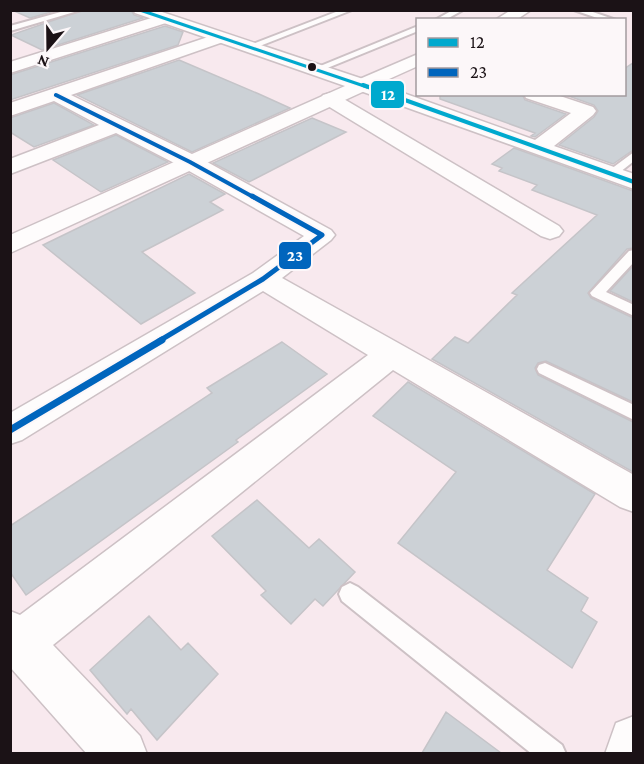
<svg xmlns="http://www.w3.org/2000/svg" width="644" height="764" viewBox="0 0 644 764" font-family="'Crimson Pro',serif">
	<rect width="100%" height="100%" fill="#f8e9ee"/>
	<!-- building -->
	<path fill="#ccd1d6" stroke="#c5c4c8" stroke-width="1.5" d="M 12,10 L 58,10 L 30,18 Z
		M 83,10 L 131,10 L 134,15 L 143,18 L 42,50 L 11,35 Z
		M 165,26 L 183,32 L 178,45 L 10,100 L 10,75 Z
		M 179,60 L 259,94 L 290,108 L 192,152 L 77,95 Z
		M 633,63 L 633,150 L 613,164 L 559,145 L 594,117 L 598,111 L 594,105 L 563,94 L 624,94 L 624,69 Z
		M 440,94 L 522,94 L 525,100 L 566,114 L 535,137 L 531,136 L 535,133 L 440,99 Z
		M 54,103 L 94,125 L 34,147 L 10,132 L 10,118 Z
		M 312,118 L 346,132 L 249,182 L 213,163 Z
		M 116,135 L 168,162 L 101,192 L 53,160 Z
		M 514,148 L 633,191 L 633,248 L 627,249 L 588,293 L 591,298 L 633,318 L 633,402 L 546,361 L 538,363 L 535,368 L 538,375 L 633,422 L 633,472 L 432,359 L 455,337 L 468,343 L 517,295 L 512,293 L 597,215 L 532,190 L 537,185 L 499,171 L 502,168 L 492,164 Z
		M 189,174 L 225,194 L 210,202 L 223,210 L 142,252 L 195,293 L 141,324 L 43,245 Z
		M 633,266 L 633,302 L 610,291 Z
		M 282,342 L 327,374 L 236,440 L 238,442 L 26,595 L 10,572 L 10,526 L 212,393 L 207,388 Z
		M 408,382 L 595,494 L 547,570 L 588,598 L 581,611 L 597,622 L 572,668 L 398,543 L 456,472 L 373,416 Z
		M 257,500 L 309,548 L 319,539 L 355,572 L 323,606 L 315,599 L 291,624 L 261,595 L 266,591 L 212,536 Z
		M 149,616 L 181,650 L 188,643 L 218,674 L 157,740 L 131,709 L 127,714 L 90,670 Z
		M 446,712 L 501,753 L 422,753 Z"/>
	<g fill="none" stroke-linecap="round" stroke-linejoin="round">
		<defs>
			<path id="service" d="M 68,10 L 81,10 L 10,31 L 10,26 Z
				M 341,10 L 352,10 L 252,49 L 245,47 Z
				M 453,10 L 463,10 L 445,20 L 435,20 Z
				M 574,10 L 587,10 L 616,20 L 603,20 Z
				M 418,26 L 418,31 L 320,71 L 313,69 Z
				M 634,152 L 634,161 L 615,176 L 607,176 L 607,172 Z
				M 634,250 L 634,262 L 606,292 L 634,305 L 634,316 L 592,296 L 590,293 L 629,251 Z
				M 545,363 L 634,405 L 634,420 L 539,373 L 537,369 L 539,365 Z
				M 350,583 L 358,587 L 562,745 L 566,754 L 532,754 L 342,601 L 339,594 L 342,587 Z"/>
			<path id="minor" d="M 511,10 L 531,10 L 516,20 L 495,20 Z
				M 164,14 L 169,16 L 172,19 L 169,22 L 10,73 L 10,62 Z
				M 220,33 L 226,35 L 228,38 L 226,41 L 71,95 L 198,157 L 331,230 L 335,235 L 331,240 L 282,278 L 634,475 L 634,512 L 620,507 L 393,370 L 53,645 L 140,736 L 147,754 L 87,754 L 10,667 L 10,611 L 20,615 L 368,355 L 263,291 L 22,440 L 10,444 L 10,413 L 253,273 L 304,236 L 182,167 L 116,133 L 10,174 L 10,159 L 99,125 L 54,101 L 10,116 L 10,103 Z
				M 418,54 L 418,66 L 378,84 L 535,140 L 571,113 L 526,98 L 524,94 L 554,94 L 593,107 L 596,111 L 593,115 L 554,146 L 634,174 L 634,189 L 355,89 L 353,85 L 355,81 Z
				M 330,93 L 337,95 L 559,226 L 563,231 L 559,236 L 550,239 L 541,236 L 323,103 L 320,99 L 323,95 Z
				M 634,716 L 634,754 L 605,754 L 616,723 Z"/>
			<path id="tertiary" d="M 133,10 L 156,10 L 369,81 L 371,85 L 369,89 L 10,253 L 10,235 L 345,86 L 135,13 Z"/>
		</defs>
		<!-- service casing -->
		<use href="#service" stroke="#cdc1c5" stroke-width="4"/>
		<!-- minor casing -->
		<use href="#minor" stroke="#cdc1c5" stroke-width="3"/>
		<!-- tertiary casing -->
		<use href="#tertiary" stroke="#cdc1c5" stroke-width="3"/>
		<!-- service -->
		<use href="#service" fill="#fefcfc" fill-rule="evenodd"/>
		<!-- minor -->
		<use href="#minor" fill="#fefcfc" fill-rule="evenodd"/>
		<!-- tertiary -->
		<use href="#tertiary" fill="#fefcfc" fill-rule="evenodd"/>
		<defs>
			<path id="bus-1-far1" d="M 140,10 L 367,87"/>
			<path id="bus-1" d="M 363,85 L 634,182"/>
			<path id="bus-2-far2" d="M 56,95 L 190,162 L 255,198"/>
			<path id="bus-2-far1" d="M 159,341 L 263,279 L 322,235 L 252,196"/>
			<path id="bus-2" d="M 10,430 L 162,340"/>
		</defs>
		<!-- bus-1-far1 casing -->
		<use href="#bus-1-far1" stroke="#fcf7f9" stroke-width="5"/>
		<!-- bus-1 casing -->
		<use href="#bus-1" stroke="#fcf7f9" stroke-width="7"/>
		<!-- bus-2-far2 casing -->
		<use href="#bus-2-far2" stroke="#fcf7f9" stroke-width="7"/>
		<!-- bus-2-far1 casing -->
		<use href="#bus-2-far1" stroke="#fcf7f9" stroke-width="9"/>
		<!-- bus-2 casing -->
		<use href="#bus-2" stroke="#fcf7f9" stroke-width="11"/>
		<!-- bus-1-far1 -->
		<use href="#bus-1-far1" stroke="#00a9ce" stroke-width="3"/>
		<!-- bus-1 -->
		<use href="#bus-1" stroke="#00a9ce" stroke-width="4"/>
		<!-- bus-2-far2 -->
		<use href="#bus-2-far2" stroke="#0065bd" stroke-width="4"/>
		<!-- bus-2-far1 -->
		<use href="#bus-2-far1" stroke="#0065bd" stroke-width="5"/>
		<!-- bus-2 -->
		<use href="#bus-2" stroke="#0065bd" stroke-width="7"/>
	</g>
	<!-- markers -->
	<circle fill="#1b1216" stroke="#fcf7f9" stroke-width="2" cx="312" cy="67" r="5"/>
	<g stroke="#fcf7f9" stroke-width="2">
		<rect x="370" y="80" width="35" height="29" rx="6" fill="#00a9ce"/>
		<rect x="278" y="241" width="34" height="29" rx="6" fill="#0065bd"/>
	</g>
	<g font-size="16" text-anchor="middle" font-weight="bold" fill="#fff">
		<text x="388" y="100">12</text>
		<text x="295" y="261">23</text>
	</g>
	<!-- border -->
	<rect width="644" height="764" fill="none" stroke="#1b1216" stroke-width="24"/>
	<!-- legend -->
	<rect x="416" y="18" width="210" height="78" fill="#fcf7f9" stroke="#a29b9e" stroke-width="1.5"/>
	<rect x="428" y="38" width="30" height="9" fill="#00a9ce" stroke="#a29b9e" stroke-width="1.5"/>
	<text x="470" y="48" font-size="18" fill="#1b1216">12</text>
	<rect x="428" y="68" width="30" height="9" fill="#0065bd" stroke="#a29b9e" stroke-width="1.5"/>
	<text x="470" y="78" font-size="18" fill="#1b1216">23</text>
	<!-- north arrow -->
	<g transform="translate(48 48) rotate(200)" stroke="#fcf7f9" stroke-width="4.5" paint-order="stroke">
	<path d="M0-4.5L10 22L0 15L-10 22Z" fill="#1b1216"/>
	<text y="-9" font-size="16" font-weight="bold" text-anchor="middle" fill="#1b1216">N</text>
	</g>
</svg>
